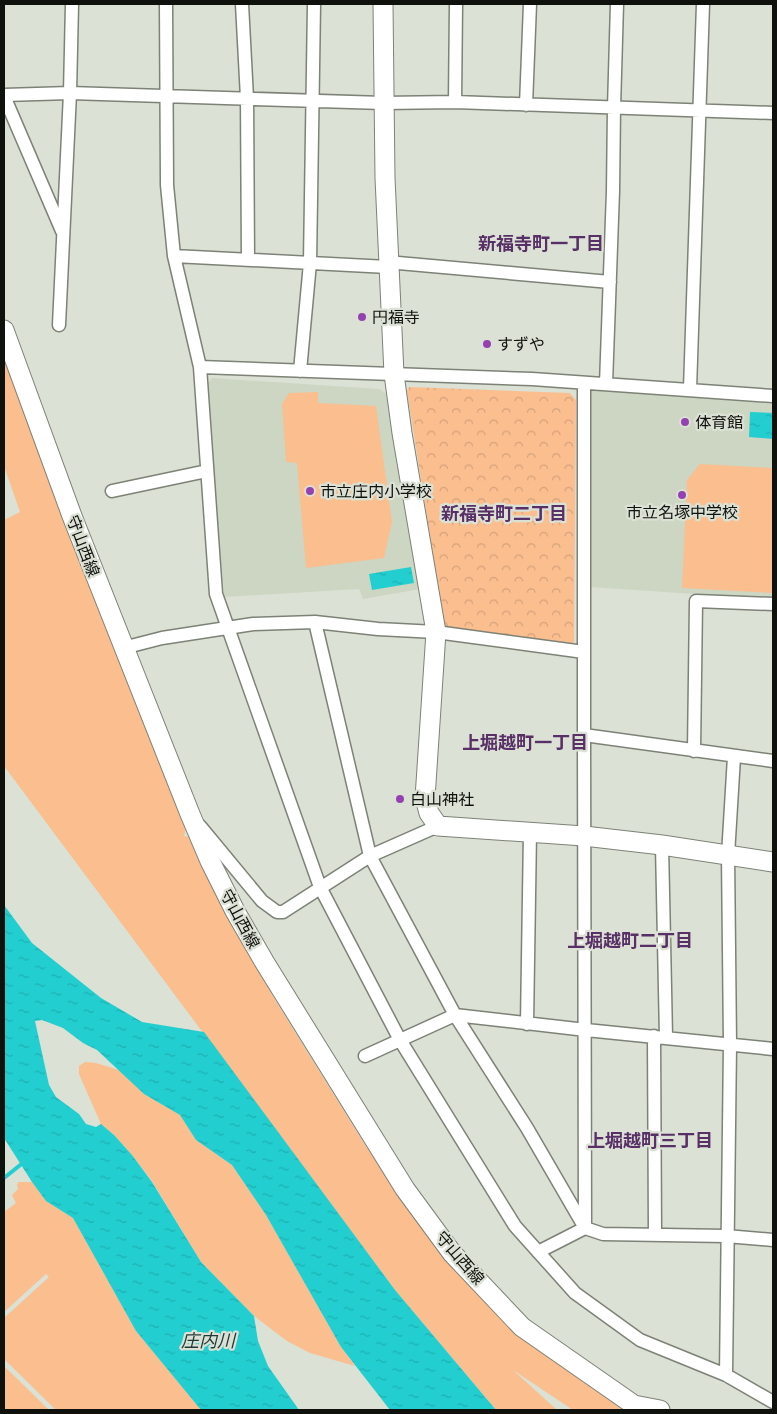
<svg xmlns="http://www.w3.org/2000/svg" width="777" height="1414" viewBox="0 0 777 1414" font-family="Roboto,'Noto Sans JP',sans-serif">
	<defs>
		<pattern id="park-crowns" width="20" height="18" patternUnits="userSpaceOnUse" patternTransform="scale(1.25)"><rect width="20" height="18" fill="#fabe8f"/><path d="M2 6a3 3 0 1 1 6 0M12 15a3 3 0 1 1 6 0" fill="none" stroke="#d5a27a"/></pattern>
		<pattern id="water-ripples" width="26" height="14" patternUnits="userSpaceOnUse" patternTransform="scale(1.25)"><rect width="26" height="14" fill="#22ced0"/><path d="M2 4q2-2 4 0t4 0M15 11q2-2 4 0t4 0" fill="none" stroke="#1eb0b1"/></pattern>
	</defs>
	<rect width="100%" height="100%" fill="#dbe1d4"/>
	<!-- built -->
	<path fill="#ccd6c2" d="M 212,378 L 379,389 L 387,394 L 420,589 L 363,599 L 359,589 L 224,597 L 207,385 Z
		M 595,389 L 773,404 L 773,599 L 589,587 L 591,391 Z"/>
	<!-- grass -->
	<path fill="#fabe8f" d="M 4,330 L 190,814 L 184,836 L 194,838 L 216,890 L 272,995 L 365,1145 L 430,1238 L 502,1317 L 577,1377 L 625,1410 L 573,1410 L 513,1370 L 557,1410 L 496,1410 L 395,1290 L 4,766 L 4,520 L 20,512 L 4,466 Z
		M 318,392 L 318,403 L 376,406 L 392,522 L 384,558 L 306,568 L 297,463 L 286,462 L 282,404 L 289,393 Z
		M 700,464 L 773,468 L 773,593 L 682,588 L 687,480 Z
		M 85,1062 L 96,1063 L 122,1071 L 144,1094 L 180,1115 L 196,1140 L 232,1165 L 266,1215 L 341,1347 L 355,1366 L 310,1353 L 287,1341 L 254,1316 L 201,1262 L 152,1181 L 132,1155 L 114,1135 L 101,1124 L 79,1074 L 79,1066 Z
		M 19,1182 L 32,1182 L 46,1201 L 73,1218 L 136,1331 L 201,1410 L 56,1410 L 4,1359 L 4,1318 L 49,1277 L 46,1274 L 4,1312 L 4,1212 L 16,1203 L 12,1195 L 18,1189 L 17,1184 Z
		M 4,1366 L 49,1410 L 4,1410 Z"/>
	<!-- park -->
	<path fill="url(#park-crowns)" d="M 409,387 L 570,393 L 576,400 L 574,648 L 445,631 L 407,391 Z"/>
	<!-- water -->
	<path fill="url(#water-ripples)" d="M 750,412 L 773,413 L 773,439 L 749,437 Z
		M 411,567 L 414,583 L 372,590 L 369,574 Z
		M 4,905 L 32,943 L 101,998 L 142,1022 L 204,1032 L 395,1290 L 496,1410 L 390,1410 L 341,1347 L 266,1215 L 232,1165 L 196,1140 L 180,1115 L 144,1094 L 97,1050 L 83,1043 L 63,1028 L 42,1020 L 35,1021 L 49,1085 L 56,1097 L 79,1114 L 86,1124 L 96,1127 L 101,1124 L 114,1135 L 132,1155 L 152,1182 L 201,1262 L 254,1316 L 258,1341 L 268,1366 L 299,1410 L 201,1410 L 136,1331 L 73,1218 L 46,1201 L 32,1182 L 4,1138 Z"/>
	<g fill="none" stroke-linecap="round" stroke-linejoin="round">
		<!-- stream -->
		<path stroke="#22ced0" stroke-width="4" d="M 4,1178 L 24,1162"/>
		<defs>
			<path id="street" d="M 166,4 L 167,185 L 174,256 L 200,367 L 216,594 L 320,887 L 400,1040 L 515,1226 L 575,1293 L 640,1340 L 726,1375 L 773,1402
				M 242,4 L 247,98 L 248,260
				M 4,95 L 70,93 L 383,103 L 455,102 L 773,113
				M 4,96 L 62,231
				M 455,102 L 456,4
				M 526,105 L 530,4
				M 174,256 L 388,267
				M 387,262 L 610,282
				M 59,325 L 70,93 L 72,4
				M 200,367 L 532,379 L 773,396
				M 300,371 L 310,263 L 314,4
				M 606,384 L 613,191 L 614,108 L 617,4
				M 690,389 L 703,4
				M 112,491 L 207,471
				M 315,622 L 370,856 L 455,1015 L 527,1128 L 585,1228 L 603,1234 L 726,1236 L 773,1240
				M 123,648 L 162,638 L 253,624 L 315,622 L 378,629 L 436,632 L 584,652
				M 584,735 L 773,761
				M 694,751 L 696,601 L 773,604
				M 200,826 L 262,901 L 277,912 L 283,912 L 370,856 L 438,826
				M 662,845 L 666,1037
				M 527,1024 L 530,832
				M 654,1036 L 655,1235
				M 365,1056 L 455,1015 L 586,1030 L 773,1049
				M 538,1252 L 585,1228 L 584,735 L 584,383
				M 726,1375 L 730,1044 L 728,855 L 734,757"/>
			<path id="secondary" d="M 383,4 L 385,178 L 394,374 L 402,433 L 436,632 L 425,798 L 429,813 L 438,826 L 584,836 L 662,845 L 773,862
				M 4,330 L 72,516 L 190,814 L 210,861 L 235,911 L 265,963 L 405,1189 L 452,1253 L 522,1327 L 634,1405 L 660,1410"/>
		</defs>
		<!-- street casing -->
		<use href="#street" stroke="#7d8276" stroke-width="15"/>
		<!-- secondary casing -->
		<use href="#secondary" stroke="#7d8276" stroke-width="21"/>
		<!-- street -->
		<use href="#street" stroke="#fff" stroke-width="12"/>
		<!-- secondary -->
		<use href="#secondary" stroke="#fff" stroke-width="19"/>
	</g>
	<!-- markers -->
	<g fill="#9542b1" stroke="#dbe1d4" stroke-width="2">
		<circle cx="362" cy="317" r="5"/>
		<circle cx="487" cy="344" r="5"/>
		<circle cx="685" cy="422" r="5"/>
		<circle cx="310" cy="491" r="5"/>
		<circle cx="682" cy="495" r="5"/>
		<circle cx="400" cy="799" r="5"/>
	</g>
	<g text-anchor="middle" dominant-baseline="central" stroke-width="4.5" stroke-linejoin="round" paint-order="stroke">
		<!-- poi labels -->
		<g font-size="16" fill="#0f110d" stroke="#dbe1d4" text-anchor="start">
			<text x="372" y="317">円福寺</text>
			<text x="497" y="344">すずや</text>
			<text x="695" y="422">体育館</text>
			<text x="320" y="491">市立庄内小学校</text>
			<text x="682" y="512" text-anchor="middle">市立名塚中学校</text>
			<text x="410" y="799">白山神社</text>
		</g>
		<!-- street labels -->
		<g font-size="16" fill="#0f110d" stroke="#dbe1d4">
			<text transform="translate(83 546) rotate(69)">守山西線</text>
			<text transform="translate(240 919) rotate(62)">守山西線</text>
			<text transform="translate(460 1258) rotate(49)">守山西線</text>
		</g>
		<!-- neighbourhood labels -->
		<g font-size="18" font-weight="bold" fill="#582f66" stroke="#dbe1d4">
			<text x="541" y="243">新福寺町一丁目</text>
			<text x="504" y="513">新福寺町二丁目</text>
			<text x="525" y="742">上堀越町一丁目</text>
			<text x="630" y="940">上堀越町二丁目</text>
			<text x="650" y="1140">上堀越町三丁目</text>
		</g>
		<!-- water labels -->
		<g font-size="18" font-style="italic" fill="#1f3839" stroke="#dbe1d4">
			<text x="208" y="1340">庄内川</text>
		</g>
	</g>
	<!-- border -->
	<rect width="777" height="1414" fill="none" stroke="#0f110d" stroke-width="10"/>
</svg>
